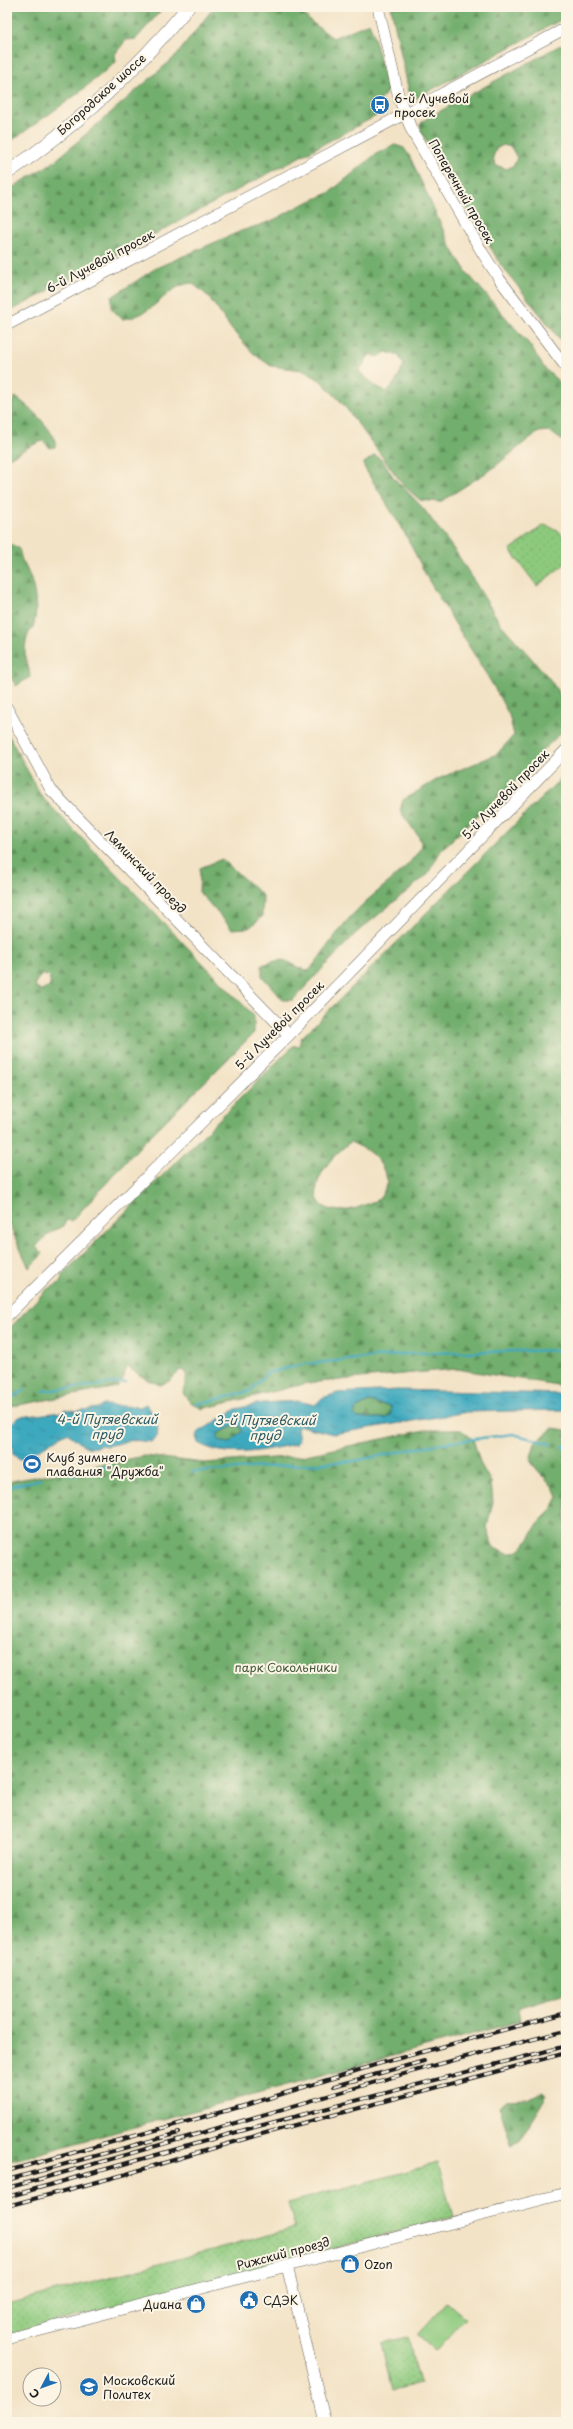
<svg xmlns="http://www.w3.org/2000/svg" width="573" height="2429" viewBox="0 0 573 2429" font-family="'Playpen Sans',sans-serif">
	<defs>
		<pattern id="grass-dots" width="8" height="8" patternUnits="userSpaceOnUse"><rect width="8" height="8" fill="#8eca7e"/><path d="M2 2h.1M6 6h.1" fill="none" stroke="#7aad6c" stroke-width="1.8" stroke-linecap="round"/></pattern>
		<pattern id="forest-firs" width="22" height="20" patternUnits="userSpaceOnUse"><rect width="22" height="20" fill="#72ae6d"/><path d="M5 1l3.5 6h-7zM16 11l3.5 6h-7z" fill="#5d8d59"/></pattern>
		<pattern id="water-ripples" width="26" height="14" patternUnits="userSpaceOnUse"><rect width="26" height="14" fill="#3ea9be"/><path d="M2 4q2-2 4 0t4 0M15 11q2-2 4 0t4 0" fill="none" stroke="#33899a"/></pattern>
	</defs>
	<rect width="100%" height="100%" fill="#fcf5e5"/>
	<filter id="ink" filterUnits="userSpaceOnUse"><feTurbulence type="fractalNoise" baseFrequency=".025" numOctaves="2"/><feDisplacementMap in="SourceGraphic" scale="8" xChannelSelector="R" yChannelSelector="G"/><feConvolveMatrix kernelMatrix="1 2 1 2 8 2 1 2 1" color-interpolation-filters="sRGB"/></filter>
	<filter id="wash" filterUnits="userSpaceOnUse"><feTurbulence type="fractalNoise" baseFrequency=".012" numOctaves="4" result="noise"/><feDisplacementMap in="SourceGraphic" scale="16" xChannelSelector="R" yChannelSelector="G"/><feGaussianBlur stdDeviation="0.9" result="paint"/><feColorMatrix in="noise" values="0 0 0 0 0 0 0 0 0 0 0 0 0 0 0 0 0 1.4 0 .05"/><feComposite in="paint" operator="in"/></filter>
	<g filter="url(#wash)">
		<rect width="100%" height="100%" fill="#f3e3c6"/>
		<!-- grass -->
		<path fill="url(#grass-dots)" stroke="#55734d" d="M 544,525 L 558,530 L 566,539 L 566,563 L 537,586 L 510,550 Z
			M 438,2163 L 453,2217 L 7,2335 L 7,2304 L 295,2228 L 288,2203 Z
			M 408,2337 L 419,2384 L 392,2390 L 381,2343 Z"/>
		<!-- forest -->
		<path fill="url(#forest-firs)" stroke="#476544" fill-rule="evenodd" d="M 7,7 L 164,7 L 136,39 L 126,40 L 115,54 L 116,62 L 76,95 L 7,144 Z
			M 214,7 L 298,7 L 309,20 L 333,38 L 369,23 L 373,33 L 388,90 L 379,102 L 376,116 L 7,313 L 7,191 L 55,161 L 176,56 Z
			M 391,7 L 566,7 L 566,17 L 411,101 Z
			M 566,42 L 566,347 L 501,265 L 421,132 L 420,125 L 424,120 ZM 503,145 L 511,147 L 517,158 L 514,165 L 507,169 L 495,165 L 493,157 L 496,149 Z
			M 395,145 L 404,148 L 410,157 L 452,249 L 468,274 L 529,344 L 545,369 L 566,388 L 566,443 L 549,431 L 539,432 L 530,438 L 492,469 L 440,502 L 420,500 L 404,486 L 343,404 L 320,380 L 302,370 L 271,366 L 254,354 L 232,330 L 208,296 L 192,283 C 165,285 155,317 122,319 L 111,308 L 112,297 L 156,268 L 241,231 L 272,221 L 299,206 L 329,193 L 376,154 ZM 386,352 L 399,356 L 404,365 L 396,381 L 387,392 L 374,385 L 359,371 L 370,354 L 378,357 Z
			M 15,397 C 26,403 60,435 55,447 L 50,448 L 43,441 C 30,445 19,453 7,459 L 7,429 L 10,428 C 16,418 7,408 15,397 Z
			M 375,455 L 383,461 L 394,478 L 423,508 L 458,555 L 500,623 L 549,678 L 566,704 L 566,728 L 543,750 L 517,780 L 442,849 L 427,875 L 356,933 L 293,1000 L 283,1000 L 262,976 L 262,965 C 294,954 284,965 309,971 C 326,949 340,926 361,906 C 382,886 406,872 422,846 L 419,837 L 400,811 L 403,800 L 438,779 L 497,754 L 514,735 L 509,715 L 494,687 L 429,581 L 404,532 L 364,467 L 364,463 Z
			M 9,544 C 24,548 18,553 23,562 C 33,579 40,606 33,627 C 32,630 29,632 28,635 C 26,639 25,649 25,653 C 25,661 30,668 30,677 L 16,686 L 7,671 L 7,545 Z
			M 7,732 L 41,796 L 254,1016 L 254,1033 L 141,1145 L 72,1221 L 66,1220 L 64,1226 C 52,1230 44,1237 36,1247 L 43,1254 L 29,1268 L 7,1220 ZM 42,974 L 49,977 L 51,985 L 42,991 L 36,988 L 35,983 Z
			M 566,773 L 566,1385 L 557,1385 L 456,1369 L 308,1383 L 202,1409 L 189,1401 L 183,1393 L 187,1374 L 185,1371 L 180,1370 L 170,1381 L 160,1385 L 146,1379 L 126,1366 L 124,1377 L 118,1387 L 7,1407 L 7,1331 L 46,1290 L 60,1283 L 63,1274 L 293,1046 L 299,1046 L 301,1038 ZM 350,1142 C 372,1151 382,1160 388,1183 C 385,1187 383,1195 379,1199 C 374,1202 367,1204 362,1206 C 339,1216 307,1211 319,1179 C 325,1164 337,1153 350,1142 Z
			M 222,859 L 263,896 L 262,917 L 249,928 L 232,929 L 199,892 L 200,868 Z
			M 369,1402 L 391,1406 L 391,1415 L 387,1418 L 358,1418 L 354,1414 L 357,1408 Z
			M 233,1426 L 240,1426 L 242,1431 L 230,1443 L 222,1442 L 217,1438 L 219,1433 Z
			M 553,1428 L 566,1430 L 566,1993 L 518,2008 L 520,2021 L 7,2162 L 7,1482 L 145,1456 L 204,1463 L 301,1456 L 425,1430 L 461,1430 L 473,1439 L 481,1465 L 491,1482 L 493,1502 L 487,1527 L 493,1547 C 520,1563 525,1544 537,1525 C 540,1520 546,1516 550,1511 C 553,1507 555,1502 558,1497 C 552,1481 539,1475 530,1460 L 535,1443 Z
			M 544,2092 L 547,2095 L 519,2141 L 512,2146 L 499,2106 L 507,2100 L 527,2099 Z"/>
		<!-- garden -->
		<path fill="#8eca7e" stroke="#55734d" d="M 447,2302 L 465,2318 L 435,2351 L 417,2335 Z"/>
		<!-- water -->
		<path fill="url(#water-ripples)" stroke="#2d626d" fill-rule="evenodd" d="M 398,1390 L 566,1394 L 566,1410 L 468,1412 L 333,1434 L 301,1426 L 297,1428 L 299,1440 L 296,1444 C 264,1450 228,1460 198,1443 L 196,1436 L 199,1432 L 236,1409 L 262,1403 L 298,1401 L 315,1405 L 322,1398 L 337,1393 ZM 369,1402 L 391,1406 L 391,1415 L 387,1418 L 358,1418 L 354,1414 L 357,1408 ZM 234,1426 L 240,1426 L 242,1431 L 230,1443 L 222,1442 L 217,1438 L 219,1433 Z
			M 146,1404 C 154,1414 160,1424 157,1437 L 151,1442 L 132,1440 L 108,1446 L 100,1445 C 85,1454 77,1437 66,1433 L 22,1460 L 13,1455 L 10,1424 L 19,1417 L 62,1412 L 66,1409 L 76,1411 L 98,1408 L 104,1405 L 140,1407 Z"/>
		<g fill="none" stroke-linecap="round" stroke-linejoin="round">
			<!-- stream -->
			<path stroke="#3ea9be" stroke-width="2.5" d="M 44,1391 L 126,1382
				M 7,1400 L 25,1390
				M 197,1404 L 250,1391 L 267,1373 L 305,1364 L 416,1353 L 566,1350
				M 563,1447 L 566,1445
				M 192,1472 L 354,1461 L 443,1443 L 513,1434 L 551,1444
				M 71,1475 L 110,1466
				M 7,1487 L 41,1479"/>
		</g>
	</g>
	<g filter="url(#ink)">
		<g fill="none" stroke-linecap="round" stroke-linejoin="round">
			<defs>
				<path id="minor" d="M 378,7 L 399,98 L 412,131 L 482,252 L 500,280 L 566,367
					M 7,325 L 566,28
					M 7,708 L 51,790 L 289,1035
					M 7,1316 L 289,1035 L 566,750
					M 287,2266 L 325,2422
					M 7,2339 L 566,2193"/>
				<path id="major" d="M 7,173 C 74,128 137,69 188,7"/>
			</defs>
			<!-- minor casing -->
			<use href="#minor" stroke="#676258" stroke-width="12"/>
			<!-- major casing -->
			<use href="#major" stroke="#676258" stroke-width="14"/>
			<!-- minor -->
			<use href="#minor" stroke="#fff" stroke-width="11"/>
			<!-- major -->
			<use href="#major" stroke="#fff" stroke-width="13"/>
			<defs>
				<path id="rail" d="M 334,2086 L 424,2061
					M 7,2171 L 247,2105 L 378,2064 L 566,2013
					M 7,2180 L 179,2133
					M 7,2188 C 194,2138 378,2077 566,2031
					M 7,2197 L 255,2127 L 566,2046
					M 7,2206 L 123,2175 L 258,2135 L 566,2053"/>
			</defs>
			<!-- rail casing -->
			<use href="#rail" stroke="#1c1c1c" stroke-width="4"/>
			<!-- rail -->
			<use href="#rail" stroke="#fcf5e5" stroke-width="2.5" stroke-dasharray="8" stroke-linecap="butt"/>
		</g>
	</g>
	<!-- icons -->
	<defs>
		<symbol id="bus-disc" viewBox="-11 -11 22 22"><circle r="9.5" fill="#1f6fb2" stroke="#fcf5e5"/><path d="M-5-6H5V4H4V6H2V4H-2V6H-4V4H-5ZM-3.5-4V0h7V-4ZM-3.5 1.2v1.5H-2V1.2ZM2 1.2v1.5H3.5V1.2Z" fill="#fff"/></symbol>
		<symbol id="stadium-disc" viewBox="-11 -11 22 22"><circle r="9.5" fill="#1f6fb2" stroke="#fcf5e5"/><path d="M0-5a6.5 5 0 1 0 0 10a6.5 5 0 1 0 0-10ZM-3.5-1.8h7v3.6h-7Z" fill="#fff"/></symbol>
		<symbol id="shop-disc" viewBox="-11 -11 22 22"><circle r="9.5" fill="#1f6fb2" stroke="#fcf5e5"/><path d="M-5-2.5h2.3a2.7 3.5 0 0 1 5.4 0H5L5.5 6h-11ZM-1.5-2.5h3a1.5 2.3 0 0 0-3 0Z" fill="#fff"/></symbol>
		<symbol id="civic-disc" viewBox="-11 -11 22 22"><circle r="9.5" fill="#1f6fb2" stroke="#fcf5e5"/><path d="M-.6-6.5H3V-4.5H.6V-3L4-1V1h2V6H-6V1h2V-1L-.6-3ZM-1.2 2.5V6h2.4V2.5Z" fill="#fff"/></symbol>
		<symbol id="university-disc" viewBox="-11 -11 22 22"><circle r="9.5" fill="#1f6fb2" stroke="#fcf5e5"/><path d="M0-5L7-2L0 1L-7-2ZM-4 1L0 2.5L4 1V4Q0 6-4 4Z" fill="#fff"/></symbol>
	</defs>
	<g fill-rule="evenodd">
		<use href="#bus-disc" x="369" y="94" width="22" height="22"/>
		<use href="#stadium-disc" x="21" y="1453" width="22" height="22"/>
		<use href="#shop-disc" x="339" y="2253" width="22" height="22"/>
		<use href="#civic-disc" x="238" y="2289" width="22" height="22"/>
		<use href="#shop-disc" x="185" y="2293" width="22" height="22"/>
		<use href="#university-disc" x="78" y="2376" width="22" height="22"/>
	</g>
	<g text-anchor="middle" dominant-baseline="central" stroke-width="4" stroke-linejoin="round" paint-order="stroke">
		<!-- street labels -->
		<g font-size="12" fill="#1c1c1c" stroke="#fcf5e5">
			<text transform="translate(101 94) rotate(-42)">Богородское шоссе</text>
			<text transform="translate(462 191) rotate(60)">Поперечный просек</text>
			<text transform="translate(100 261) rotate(-28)">6-й Лучевой просек</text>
			<text transform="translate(505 794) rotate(-46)">5-й Лучевой просек</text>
			<text transform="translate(146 871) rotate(46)">Ляминский проезд</text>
			<text transform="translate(279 1025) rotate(-45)">5-й Лучевой просек</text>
			<text transform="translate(283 2253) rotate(-15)">Рижский проезд</text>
		</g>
		<!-- poi labels -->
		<g font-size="12" fill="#1c1c1c" stroke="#fcf5e5" text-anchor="start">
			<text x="394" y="98">6-й Лучевой<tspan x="394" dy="14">просек</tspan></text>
			<text x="46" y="1457">Клуб зимнего<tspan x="46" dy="14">плавания "Дружба"</tspan></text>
			<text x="364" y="2264">Ozon</text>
			<text x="263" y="2300">СДЭК</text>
			<text x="182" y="2304" text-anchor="end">Диана</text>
			<text x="103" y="2380">Московский<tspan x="103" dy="14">Политех</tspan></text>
		</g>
		<!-- park labels -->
		<g font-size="12" fill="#44593e" stroke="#fcf5e5">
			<text x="286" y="1667">парк Сокольники</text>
		</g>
		<!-- water labels -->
		<g font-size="13" font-style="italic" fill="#2b5b65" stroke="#fcf5e5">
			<text x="107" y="1418">4-й Путяевский<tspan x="107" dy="15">пруд</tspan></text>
			<text x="265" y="1419">3-й Путяевский<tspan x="265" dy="15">пруд</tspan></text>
		</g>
	</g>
	<!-- margin -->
	<rect width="573" height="2429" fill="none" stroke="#fcf5e5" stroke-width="24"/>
	<!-- north arrow -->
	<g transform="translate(42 2387) rotate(229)"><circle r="19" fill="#fcf5e5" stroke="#a29e95"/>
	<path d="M0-3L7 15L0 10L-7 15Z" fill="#1f6fb2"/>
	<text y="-6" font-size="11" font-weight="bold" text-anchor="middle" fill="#1c1c1c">С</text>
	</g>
</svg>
